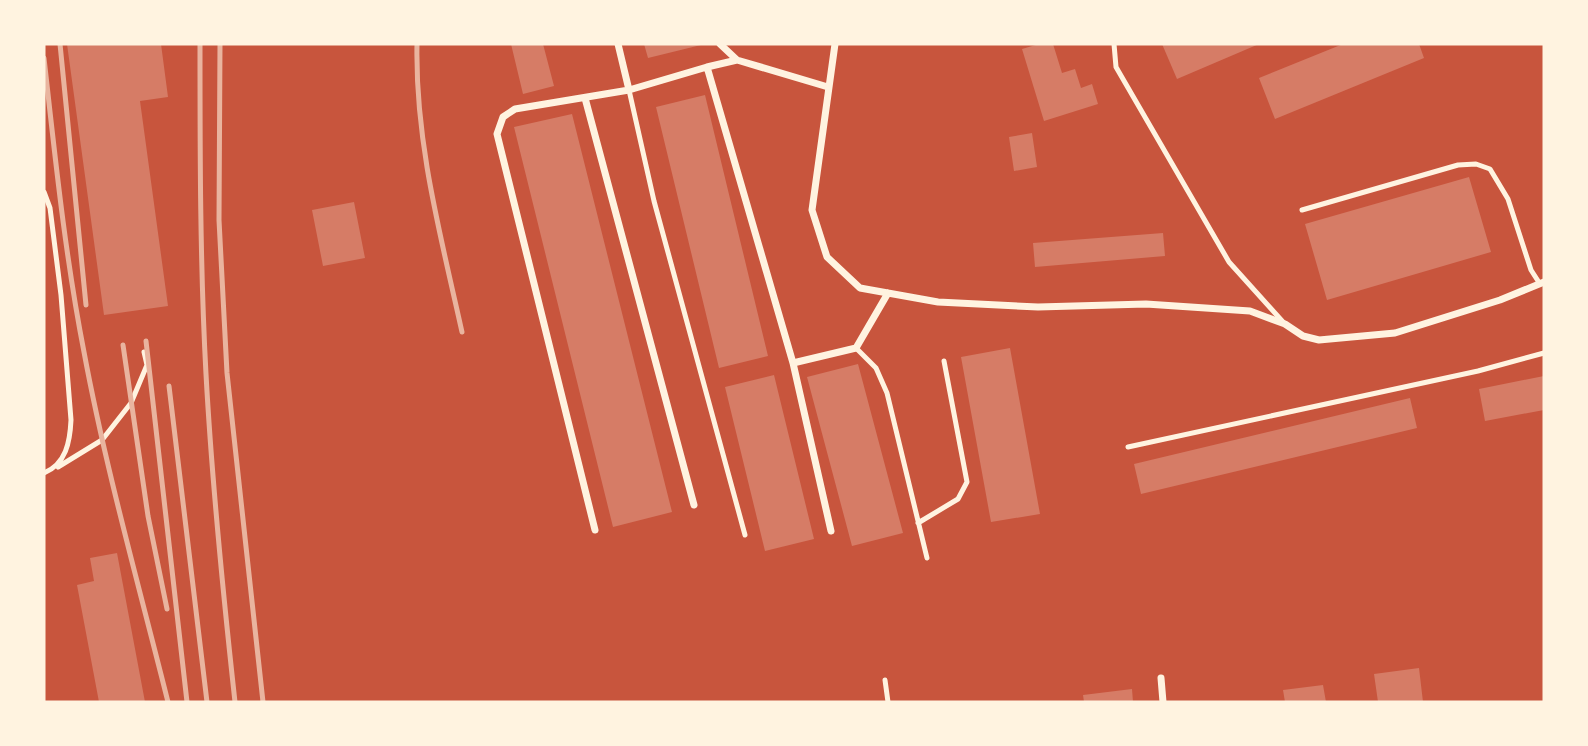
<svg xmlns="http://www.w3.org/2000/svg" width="1588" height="746" viewBox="0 0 1588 746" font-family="'Nunito Sans',sans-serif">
	<rect width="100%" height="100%" fill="#c8553d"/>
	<!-- building -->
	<path fill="#d67c66" d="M 67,44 L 161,44 L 168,97 L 140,101 L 168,306 L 104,315 Z
		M 511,44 L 543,44 L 554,86 L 523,94 Z
		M 644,44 L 701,44 L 701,45 L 648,58 Z
		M 1039,44 L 1053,44 L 1062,73 L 1075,69 L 1081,88 L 1092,84 L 1098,104 L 1044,121 L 1022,49 Z
		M 1162,44 L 1259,44 L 1177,79 Z
		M 1343,44 L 1419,44 L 1424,58 L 1275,119 L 1259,78 Z
		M 705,95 L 768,356 L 719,368 L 656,107 Z
		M 572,114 L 672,512 L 613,527 L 514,127 Z
		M 1032,133 L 1037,167 L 1014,171 L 1009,137 Z
		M 1469,177 L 1491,252 L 1327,300 L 1305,224 Z
		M 354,202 L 365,258 L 323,266 L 312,210 Z
		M 1163,233 L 1165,256 L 1035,267 L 1033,243 Z
		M 1010,348 L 1040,514 L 991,522 L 961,357 Z
		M 858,364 L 903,533 L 852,546 L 807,377 Z
		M 774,375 L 814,539 L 765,551 L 725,387 Z
		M 1544,376 L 1544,410 L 1485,421 L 1479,389 Z
		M 1410,398 L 1417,428 L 1141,494 L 1134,464 Z
		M 117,553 L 145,702 L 99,702 L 77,585 L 94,581 L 90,558 Z
		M 1419,668 L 1423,702 L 1378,702 L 1374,674 Z
		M 1323,685 L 1326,702 L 1285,702 L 1283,690 Z
		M 1132,689 L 1133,702 L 1084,702 L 1083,695 Z"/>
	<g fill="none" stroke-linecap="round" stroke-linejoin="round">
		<!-- service -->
		<path stroke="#fff3e0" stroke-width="5" d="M 1114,44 L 1116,67 L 1229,262 L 1283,322
			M 629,90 L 654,201 L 745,535
			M 44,192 L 50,208 L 61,295 L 71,420 C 70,442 66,464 44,473
			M 1302,210 L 1458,165 L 1476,164 L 1490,169 L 1508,199 L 1531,270 L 1540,284
			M 856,348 L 876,368 L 887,393 L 927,558
			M 1128,447 L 1478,371 L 1544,353
			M 58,467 L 102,440 L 131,403 L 147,365 L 144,352
			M 918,523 L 958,499 L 967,482 L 944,361
			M 885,680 L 888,702"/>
		<!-- minor -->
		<path stroke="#fff3e0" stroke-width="7" d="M 618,44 L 629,90 L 707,67
			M 720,44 L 737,60 L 828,87
			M 835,44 L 812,210 L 827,257 L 860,288 L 938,302 L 1038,307 L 1146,304 L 1250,311 L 1285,324 L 1303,336 L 1319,340 L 1395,333 L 1500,300 L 1544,282
			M 737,60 L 707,67 L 793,363
			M 585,98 L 694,505
			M 595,530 L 497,134 L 503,117 L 515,109 L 629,90
			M 831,531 L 793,363 L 856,348 L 888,293
			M 1161,678 L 1163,702"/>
		<!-- rail -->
		<path stroke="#e9b49f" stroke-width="5" d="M 60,44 L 86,305
			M 200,44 C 200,154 200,264 206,374 C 212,484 223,593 235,702
			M 220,44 L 219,220 L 227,373 L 263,702
			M 417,44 C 415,142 441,237 462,332
			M 44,58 C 55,156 65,255 84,352 C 106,470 139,586 168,702
			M 146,341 L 187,702
			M 123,345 L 148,516 L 167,609
			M 169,386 L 207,702"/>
	</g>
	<!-- border -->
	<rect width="1588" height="746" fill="none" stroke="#fff3e0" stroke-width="91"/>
</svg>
